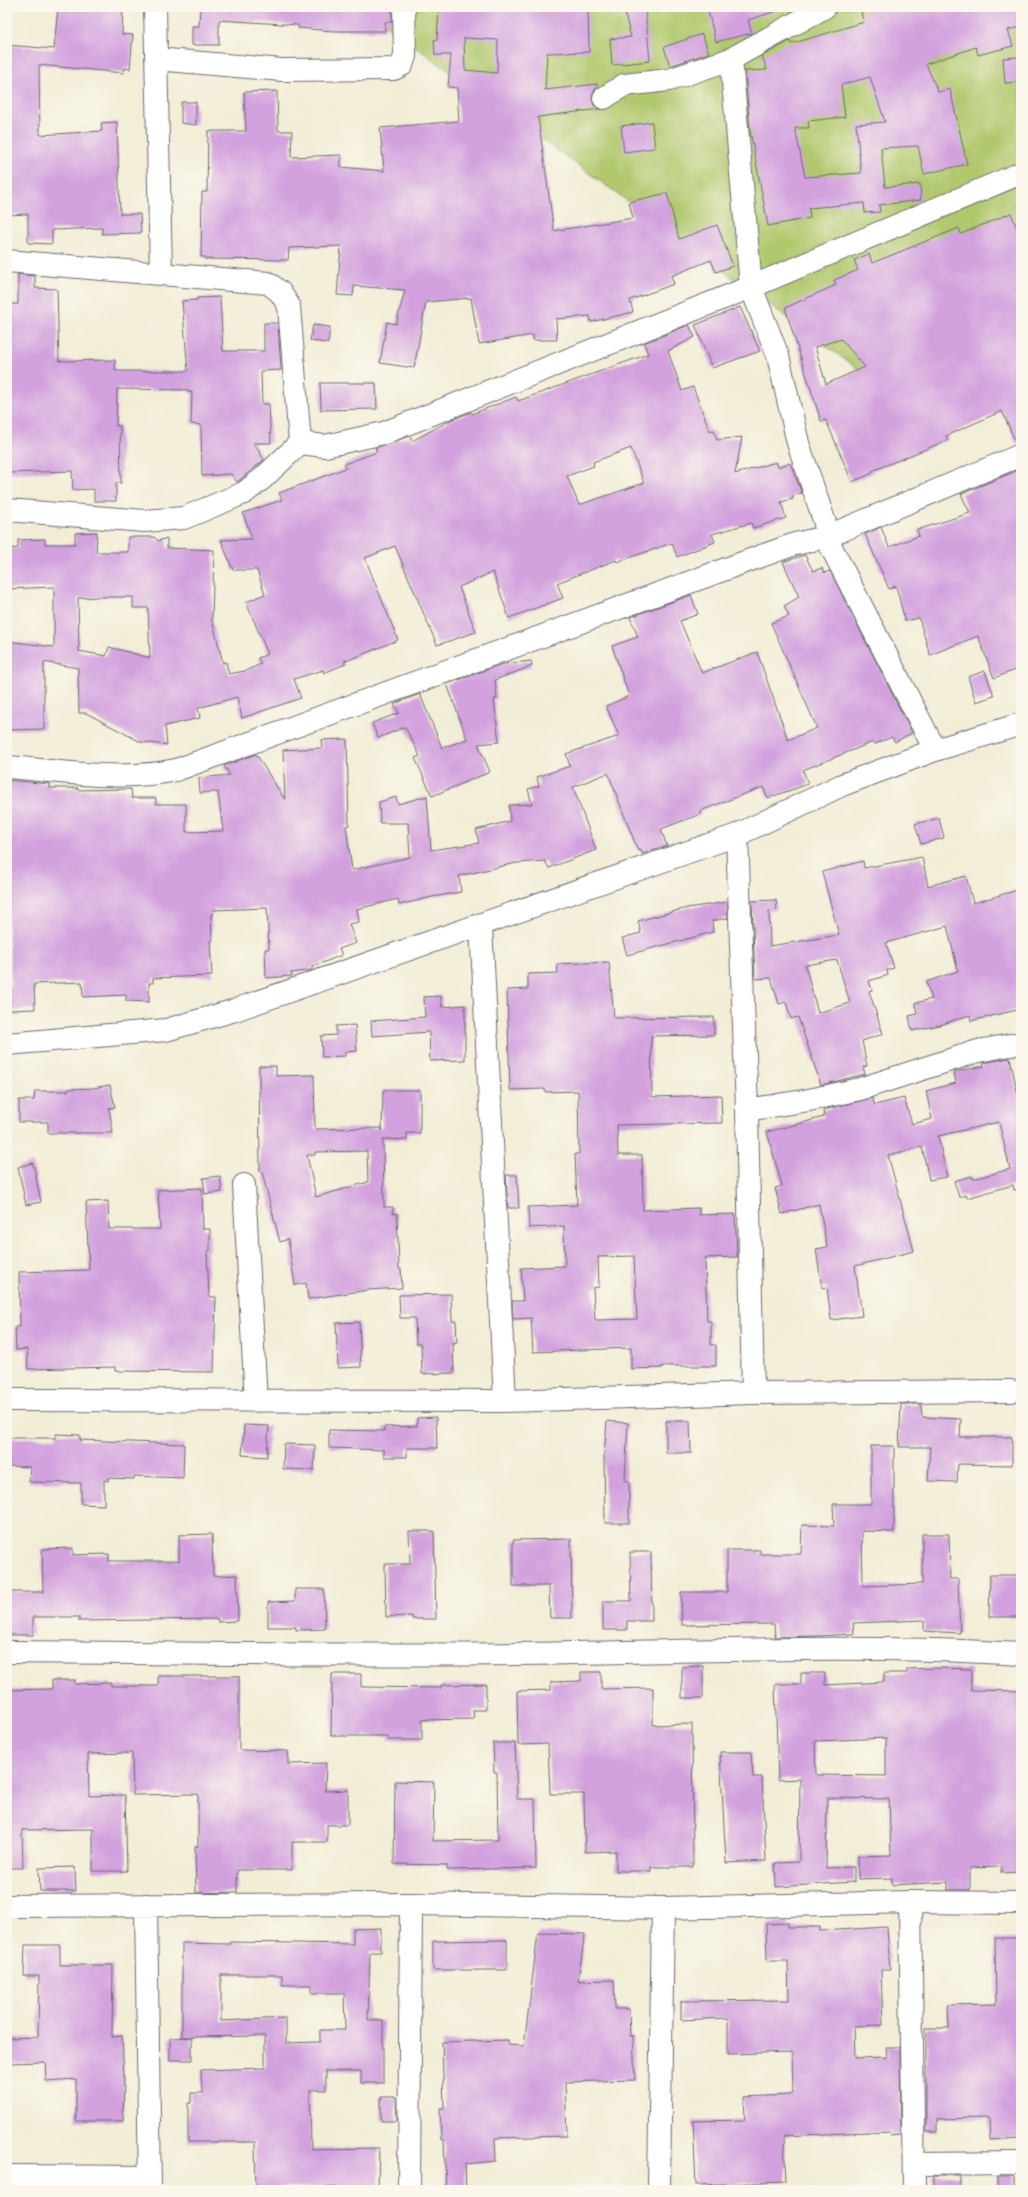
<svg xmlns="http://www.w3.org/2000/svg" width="1028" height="2197" viewBox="0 0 1028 2197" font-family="Dekko,sans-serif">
	<rect width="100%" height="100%" fill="#fbf7ec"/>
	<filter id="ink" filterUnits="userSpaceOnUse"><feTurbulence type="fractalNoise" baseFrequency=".025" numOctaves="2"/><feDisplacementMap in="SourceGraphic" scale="8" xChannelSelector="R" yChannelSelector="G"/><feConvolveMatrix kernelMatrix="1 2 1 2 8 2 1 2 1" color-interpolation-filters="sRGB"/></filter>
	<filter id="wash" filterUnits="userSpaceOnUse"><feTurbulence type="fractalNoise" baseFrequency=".012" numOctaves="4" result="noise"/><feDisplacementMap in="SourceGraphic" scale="16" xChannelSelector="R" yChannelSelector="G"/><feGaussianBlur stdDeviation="0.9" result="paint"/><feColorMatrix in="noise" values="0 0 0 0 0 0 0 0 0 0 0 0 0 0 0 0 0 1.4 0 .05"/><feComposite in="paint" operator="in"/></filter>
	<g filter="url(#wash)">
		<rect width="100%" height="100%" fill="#f2edd6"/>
		<!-- green -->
		<path fill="#b1c86d" stroke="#6a7554" d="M 361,7 L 1021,7 L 1021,294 L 928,420 Z"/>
		<g id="blocks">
			<!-- building -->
			<path fill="#d2a1de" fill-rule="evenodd" d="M 58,7 L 123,7 L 122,34 L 133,35 L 130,69 L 125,68 L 124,73 L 39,65 L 40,135 L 102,131 L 101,123 L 117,122 L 120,214 L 140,214 L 141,233 L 102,234 L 102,228 L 52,230 L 52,244 L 28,243 L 28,214 L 7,215 L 7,45 L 54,49 Z
				M 200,7 L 392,7 L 392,22 L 385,22 L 385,31 L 332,31 L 298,28 L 298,25 L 219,20 L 219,45 L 192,45 L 192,26 L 199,26 Z
				M 439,7 L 588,7 L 589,52 L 547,53 L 545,90 L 597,84 L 597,87 L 593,93 L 592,99 L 594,105 L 600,109 L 538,117 L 554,231 L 633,218 L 629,202 L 667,193 L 679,239 L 717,225 L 733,266 L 716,272 L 711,260 L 671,276 L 674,284 L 630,300 L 633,312 L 591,322 L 590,316 L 556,319 L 557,340 L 533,340 L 533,335 L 479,344 L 471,298 L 426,302 L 414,368 L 380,363 L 387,322 L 396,324 L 405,290 L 354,286 L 353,296 L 337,295 L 341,246 L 289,248 L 288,260 L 205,259 L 205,257 L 201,257 L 202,192 L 207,192 L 208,131 L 246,131 L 244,92 L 277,91 L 278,131 L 292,131 L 291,157 L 341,155 L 341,167 L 384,171 L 380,128 L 459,121 L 457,88 L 448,87 L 451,55 L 435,55 L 434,40 L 437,40 ZM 464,38 L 498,40 L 497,73 L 465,70 Z
				M 623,7 L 645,7 L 650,61 L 612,65 L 610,39 L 631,37 Z
				M 707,7 L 776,7 L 777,11 L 748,20 L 752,33 L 716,42 Z
				M 883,7 L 1021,7 L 1021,27 L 1008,30 L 1013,46 L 978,55 L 976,47 L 926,64 L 938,92 L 950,89 L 967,164 L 924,174 L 918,146 L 881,148 L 885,187 L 920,184 L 921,200 L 879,205 L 880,212 L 865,213 L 864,203 L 809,208 L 810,218 L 768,226 L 750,130 L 745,71 L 767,70 L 762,56 L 790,41 L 791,44 L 864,22 L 861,13 ZM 870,77 L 885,122 L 856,124 L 861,173 L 805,177 L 795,128 L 809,128 L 808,121 L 845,117 L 841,85 Z
				M 702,34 L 709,53 L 670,66 L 664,47 Z
				M 1019,57 L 1021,82 L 1005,83 L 1003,58 Z
				M 181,102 L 196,102 L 196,125 L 181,123 Z
				M 652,122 L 655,148 L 624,152 L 621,126 Z
				M 1011,213 L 1021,238 L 1021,443 L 1016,443 L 1002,411 L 946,436 L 948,440 L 872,471 L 873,473 L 852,482 L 826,420 L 821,421 L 785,308 L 836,285 L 834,280 L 858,270 L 854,260 L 869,254 L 872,263 L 959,228 L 961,234 ZM 841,339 L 865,367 L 826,384 L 815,347 Z
				M 18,274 L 35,276 L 35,288 L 57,289 L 59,361 L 115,360 L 115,371 L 188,371 L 182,301 L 197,300 L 197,298 L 220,297 L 223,351 L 264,351 L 264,323 L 278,323 L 281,370 L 261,371 L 262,404 L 269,404 L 271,443 L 254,443 L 264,460 L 237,482 L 231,474 L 202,476 L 201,425 L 191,424 L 192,392 L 189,393 L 189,390 L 117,389 L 116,426 L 120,426 L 121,483 L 116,483 L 116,501 L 94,501 L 94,489 L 73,490 L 72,471 L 7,473 L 7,304 L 18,304 Z
				M 740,307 L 760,351 L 712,368 L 695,325 Z
				M 313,325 L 330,327 L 328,343 L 310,341 Z
				M 689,325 L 695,337 L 668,351 L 682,391 L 693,387 L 710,431 L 714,430 L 717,440 L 742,437 L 735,474 L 776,462 L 778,467 L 790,463 L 802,493 L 792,496 L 793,499 L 781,502 L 786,518 L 753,528 L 751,523 L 712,534 L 715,542 L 677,557 L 672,543 L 617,562 L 616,560 L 557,583 L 563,598 L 509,618 L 493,572 L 459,587 L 476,632 L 437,645 L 395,546 L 365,558 L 398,640 L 346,661 L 345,659 L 345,664 L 324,673 L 323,670 L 294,679 L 301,698 L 242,718 L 237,697 L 198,708 L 200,718 L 165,726 L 167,745 L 141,742 L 86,713 L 79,713 L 78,668 L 44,662 L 44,729 L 7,730 L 7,641 L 54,647 L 54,587 L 7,589 L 7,549 L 18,548 L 18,540 L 45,539 L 45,544 L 75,544 L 75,533 L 97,532 L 96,552 L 128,552 L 128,537 L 154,537 L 158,541 L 167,538 L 167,548 L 214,550 L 212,620 L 223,663 L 226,662 L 229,674 L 245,671 L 261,664 L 258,658 L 268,654 L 246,602 L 265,594 L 257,570 L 233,570 L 221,540 L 252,539 L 243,513 L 282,500 L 279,493 L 346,468 L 344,464 L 377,452 L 375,448 L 410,436 L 412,441 L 451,420 L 471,412 L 472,414 L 516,397 L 518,401 L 648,354 L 644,343 ZM 631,448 L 644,483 L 579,505 L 567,476 L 594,466 L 593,462 ZM 96,597 L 133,597 L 133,608 L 148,608 L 150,658 L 109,647 L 106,656 L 79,651 L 78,598 Z
				M 320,383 L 376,383 L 377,409 L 321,410 Z
				M 1021,469 L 1021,668 L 994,678 L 978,636 L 930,655 L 919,618 L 905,621 L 896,586 L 889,589 L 865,534 L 881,527 L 889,547 L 919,536 L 917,530 L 970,513 L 961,494 Z
				M 805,555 L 813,571 L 822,568 L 824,573 L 830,571 L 912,733 L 895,742 L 892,737 L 875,744 L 873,742 L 803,770 L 808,784 L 768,798 L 763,787 L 700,811 L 701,814 L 661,829 L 667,846 L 642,854 L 641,850 L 638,851 L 608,773 L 573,787 L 596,850 L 549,868 L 545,861 L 516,863 L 459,876 L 461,892 L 432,897 L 399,905 L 398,899 L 357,909 L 359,922 L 349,924 L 356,943 L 339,949 L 342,955 L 312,967 L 312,970 L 291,973 L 292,976 L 266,978 L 265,949 L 269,949 L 267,908 L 213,910 L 214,914 L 211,914 L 212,941 L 210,941 L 212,976 L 153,978 L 153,983 L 149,983 L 149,1002 L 126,1001 L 126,995 L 83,997 L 82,982 L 34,984 L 35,1009 L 10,1010 L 9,986 L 11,986 L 7,908 L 7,780 L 50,784 L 50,788 L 78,788 L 78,790 L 131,789 L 132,798 L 156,798 L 156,804 L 186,804 L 186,832 L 223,831 L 218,792 L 200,793 L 199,778 L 230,775 L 224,766 L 256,754 L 285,800 L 283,750 L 322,748 L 321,740 L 347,739 L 349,825 L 346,826 L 352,870 L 410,857 L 408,823 L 380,823 L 379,802 L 396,797 L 398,804 L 427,796 L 431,850 L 479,843 L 476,830 L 510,821 L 509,805 L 532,804 L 528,789 L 539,786 L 537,777 L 570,766 L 566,754 L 619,736 L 606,706 L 629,696 L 612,646 L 638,637 L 630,617 L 691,595 L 698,614 L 680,621 L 702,673 L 757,652 L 788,740 L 817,728 L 771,623 L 789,616 L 784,606 L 799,597 L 783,562 Z
				M 531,661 L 532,666 L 495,680 L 497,699 L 494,699 L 499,742 L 478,744 L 490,772 L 432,796 L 415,758 L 420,756 L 405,727 L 378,738 L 372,723 L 399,713 L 394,704 L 420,694 L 442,748 L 467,739 L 447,684 L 503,664 Z
				M 985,671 L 994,696 L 976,702 L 968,677 Z
				M 939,818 L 944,838 L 921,844 L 915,824 Z
				M 922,857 L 928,886 L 966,876 L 973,903 L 1021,889 L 1021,1009 L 971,1021 L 970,1015 L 940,1025 L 912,1031 L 909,1016 L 917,1014 L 915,1003 L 932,999 L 926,982 L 958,971 L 947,926 L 886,943 L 894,968 L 887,970 L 888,975 L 869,981 L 872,990 L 869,991 L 883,1034 L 862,1041 L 867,1066 L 863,1067 L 865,1074 L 821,1085 L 798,1017 L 791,1019 L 786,1002 L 779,1004 L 771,978 L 755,979 L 752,901 L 776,900 L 777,910 L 769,911 L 770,946 L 839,935 L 822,872 L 863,861 L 864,868 ZM 837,960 L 850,1003 L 818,1013 L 805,965 Z
				M 727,902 L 728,918 L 712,921 L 713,932 L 627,955 L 622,938 L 641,933 L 638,921 L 687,908 Z
				M 609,962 L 614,1018 L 714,1017 L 714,1035 L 651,1036 L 652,1097 L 721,1095 L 722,1123 L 617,1125 L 618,1155 L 642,1155 L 643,1210 L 699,1208 L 699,1215 L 735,1214 L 737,1257 L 705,1258 L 707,1321 L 711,1321 L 711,1345 L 716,1345 L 716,1366 L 662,1366 L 662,1368 L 631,1369 L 631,1348 L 533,1352 L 531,1318 L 513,1319 L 512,1301 L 523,1301 L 521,1268 L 565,1266 L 564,1226 L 529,1228 L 528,1207 L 577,1205 L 575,1154 L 579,1154 L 578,1091 L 545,1092 L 545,1089 L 510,1090 L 507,990 L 528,989 L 528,974 L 558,973 L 557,964 ZM 634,1256 L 637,1319 L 595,1320 L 593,1288 L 599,1287 L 598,1257 Z
				M 441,996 L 442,1007 L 465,1005 L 465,1060 L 430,1061 L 429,1032 L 372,1036 L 371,1021 L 425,1017 L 424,997 Z
				M 355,1025 L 357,1051 L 345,1052 L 345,1056 L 322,1057 L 321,1036 L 336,1035 L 336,1026 Z
				M 1010,1058 L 1021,1109 L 1021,1189 L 1014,1190 L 1013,1185 L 967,1198 L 966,1195 L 959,1197 L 954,1181 L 972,1176 L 973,1179 L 1010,1169 L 999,1122 L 938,1136 L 947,1177 L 929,1180 L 922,1147 L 888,1155 L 914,1251 L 855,1266 L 862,1316 L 831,1320 L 827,1287 L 822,1288 L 816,1249 L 827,1247 L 819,1204 L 782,1214 L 775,1188 L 782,1186 L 767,1132 L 824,1117 L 823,1110 L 872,1098 L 875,1105 L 904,1098 L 912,1124 L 932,1119 L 926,1091 L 956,1083 L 954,1072 L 984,1066 L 983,1063 Z
				M 259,1066 L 276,1066 L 276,1076 L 314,1075 L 315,1129 L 382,1128 L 382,1131 L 383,1090 L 420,1090 L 420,1133 L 407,1133 L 407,1140 L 383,1139 L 384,1207 L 393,1207 L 393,1214 L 397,1213 L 399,1269 L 401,1269 L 402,1288 L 368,1290 L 308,1299 L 306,1283 L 295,1285 L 288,1239 L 280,1242 L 262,1172 L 260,1172 ZM 367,1151 L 368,1182 L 316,1197 L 307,1155 L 315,1155 L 315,1152 Z
				M 110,1085 L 115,1107 L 109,1108 L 113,1133 L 48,1133 L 48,1122 L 19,1122 L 19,1100 L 34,1100 L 35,1091 L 68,1091 L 68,1089 L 93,1088 Z
				M 33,1163 L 41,1202 L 26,1205 L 18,1167 Z
				M 506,1175 L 517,1175 L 519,1208 L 508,1208 Z
				M 220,1176 L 222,1192 L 205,1194 L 203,1178 Z
				M 202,1188 L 203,1229 L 210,1229 L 210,1251 L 207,1251 L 209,1297 L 216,1297 L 214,1372 L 115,1371 L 115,1367 L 28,1369 L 27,1349 L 16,1350 L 15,1327 L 20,1327 L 19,1272 L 89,1270 L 86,1202 L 108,1201 L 109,1229 L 160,1229 L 158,1190 Z
				M 451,1294 L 452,1321 L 456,1321 L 457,1342 L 453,1343 L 454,1373 L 422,1374 L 421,1344 L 416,1344 L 415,1318 L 400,1318 L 399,1295 Z
				M 359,1322 L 361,1367 L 338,1368 L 336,1323 Z
				M 901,1404 L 921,1404 L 922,1417 L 961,1419 L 960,1437 L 1012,1437 L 1012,1465 L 958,1464 L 957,1482 L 928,1481 L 930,1447 L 899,1447 Z
				M 436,1417 L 437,1448 L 407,1448 L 407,1457 L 384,1457 L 384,1450 L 329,1448 L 329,1430 L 384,1431 L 384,1427 L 417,1426 L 417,1418 Z
				M 607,1421 L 628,1423 L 625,1481 L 629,1481 L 629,1523 L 605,1523 L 604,1456 Z
				M 666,1421 L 690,1421 L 691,1453 L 666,1453 Z
				M 244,1425 L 269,1426 L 267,1457 L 242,1455 Z
				M 56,1434 L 80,1435 L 80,1440 L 184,1444 L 183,1478 L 134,1476 L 134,1479 L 108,1478 L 108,1481 L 104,1480 L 104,1505 L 81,1504 L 81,1483 L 29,1482 L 30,1467 L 7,1466 L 7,1438 L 56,1438 Z
				M 284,1444 L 315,1445 L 314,1470 L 283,1469 Z
				M 871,1446 L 894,1446 L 894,1532 L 862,1531 L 863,1586 L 922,1584 L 922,1534 L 949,1534 L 950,1579 L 958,1579 L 960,1633 L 924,1631 L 924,1620 L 853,1623 L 854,1634 L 818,1636 L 775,1637 L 774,1624 L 682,1625 L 681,1592 L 727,1592 L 727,1550 L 760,1550 L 760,1554 L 801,1554 L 802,1525 L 834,1526 L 833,1504 L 871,1504 Z
				M 409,1531 L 434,1531 L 436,1619 L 412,1619 L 412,1616 L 386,1617 L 385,1564 L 410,1564 Z
				M 212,1534 L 213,1576 L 237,1575 L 238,1621 L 218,1622 L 218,1619 L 79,1621 L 79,1617 L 33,1617 L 33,1635 L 7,1635 L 7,1592 L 43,1592 L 42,1549 L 73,1548 L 73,1555 L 109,1554 L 109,1561 L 179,1561 L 179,1535 Z
				M 571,1539 L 572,1618 L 550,1618 L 549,1586 L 513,1586 L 513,1540 Z
				M 630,1552 L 651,1552 L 652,1621 L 627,1621 L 627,1630 L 603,1630 L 603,1601 L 631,1601 Z
				M 990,1575 L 1019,1575 L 1019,1617 L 989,1617 Z
				M 295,1589 L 324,1589 L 325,1629 L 296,1630 L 296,1627 L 268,1627 L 268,1602 L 295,1601 Z
				M 703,1666 L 703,1698 L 682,1698 L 682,1667 Z
				M 938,1668 L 971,1669 L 971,1690 L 1021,1691 L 1021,1807 L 1019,1836 L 1021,1836 L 1021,1872 L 1001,1873 L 1001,1867 L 970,1868 L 970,1890 L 948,1890 L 948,1882 L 892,1885 L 892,1878 L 858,1879 L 858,1856 L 891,1855 L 889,1799 L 827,1798 L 826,1868 L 854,1867 L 854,1882 L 776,1887 L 775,1863 L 799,1862 L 800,1779 L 778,1780 L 775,1684 L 801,1684 L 801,1673 L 825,1673 L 825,1685 L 884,1682 L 884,1673 L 907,1673 L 907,1669 ZM 886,1738 L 886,1776 L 816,1775 L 815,1741 Z
				M 581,1672 L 601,1672 L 601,1689 L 653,1688 L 653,1725 L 692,1724 L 693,1867 L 651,1867 L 651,1871 L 616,1871 L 616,1851 L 585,1852 L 584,1794 L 550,1794 L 548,1744 L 518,1745 L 517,1691 L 551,1690 L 551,1682 L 581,1681 Z
				M 332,1674 L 361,1674 L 361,1687 L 441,1688 L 441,1685 L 486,1684 L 486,1710 L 473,1710 L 474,1719 L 422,1720 L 422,1740 L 388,1740 L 388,1736 L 331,1736 Z
				M 158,1676 L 239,1676 L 239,1750 L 288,1751 L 288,1764 L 326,1763 L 325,1791 L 348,1790 L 348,1825 L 327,1825 L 327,1842 L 292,1842 L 292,1870 L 237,1870 L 237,1892 L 196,1893 L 195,1846 L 198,1846 L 198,1794 L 133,1795 L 132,1753 L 88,1754 L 89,1796 L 125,1795 L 127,1871 L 93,1871 L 93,1829 L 22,1830 L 23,1868 L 7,1868 L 7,1690 L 52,1689 L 52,1680 L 75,1680 L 75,1684 L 111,1683 L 111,1686 L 158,1686 Z
				M 493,1743 L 515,1743 L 517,1799 L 535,1799 L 536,1868 L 447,1870 L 447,1865 L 394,1864 L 395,1781 L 434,1782 L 433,1841 L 498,1840 L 497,1772 L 494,1772 Z
				M 720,1752 L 751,1752 L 753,1777 L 762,1777 L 766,1861 L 726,1863 Z
				M 75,1867 L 76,1891 L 40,1891 L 39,1868 Z
				M 788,1923 L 788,1927 L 820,1927 L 820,1931 L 887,1927 L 890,1970 L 881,1970 L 883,2025 L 854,2026 L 855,2058 L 887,2057 L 886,2047 L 900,2047 L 901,2134 L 891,2135 L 890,2131 L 784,2136 L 786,2182 L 696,2185 L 693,2121 L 745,2120 L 744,2097 L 791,2095 L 791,2093 L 793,2093 L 792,2052 L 728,2054 L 728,2018 L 681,2020 L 681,2001 L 789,2000 L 788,1961 L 767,1961 L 766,1924 Z
				M 381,1928 L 381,1952 L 370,1952 L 368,2020 L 383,2020 L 383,2083 L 361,2083 L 361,2071 L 326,2071 L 326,2090 L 310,2090 L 311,2149 L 379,2148 L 378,2188 L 280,2187 L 280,2190 L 256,2190 L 255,2142 L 188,2142 L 188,2103 L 191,2103 L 191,2093 L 202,2093 L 201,2070 L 265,2068 L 265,2036 L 182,2037 L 182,1943 L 230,1944 L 230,1942 L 353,1944 L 353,1929 ZM 221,1975 L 282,1975 L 282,1985 L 312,1985 L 312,1993 L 344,1993 L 345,2030 L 320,2030 L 320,2042 L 286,2043 L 286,2018 L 221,2021 Z
				M 538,1933 L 585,1934 L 578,1981 L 614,1980 L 615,2009 L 629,2009 L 630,2036 L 633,2036 L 635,2080 L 565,2082 L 567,2136 L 495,2138 L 496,2161 L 465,2164 L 466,2190 L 446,2190 L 444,2140 L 441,2140 L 440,2108 L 444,2108 L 442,2042 L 508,2040 L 508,2045 L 524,2046 Z
				M 995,1938 L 1021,1938 L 1021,2138 L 989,2140 L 988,2118 L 937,2119 L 937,2132 L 926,2132 L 926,2028 L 949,2028 L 948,2005 L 996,2004 Z
				M 507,1940 L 507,1970 L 433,1970 L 433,1941 Z
				M 25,1945 L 60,1945 L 60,1965 L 113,1965 L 112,2037 L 122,2036 L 124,2077 L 123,2121 L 76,2121 L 76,2079 L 46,2081 L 45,2062 L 7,2063 L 7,2038 L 38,2037 L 39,1976 L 24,1976 Z
				M 192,2037 L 192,2060 L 170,2060 L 170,2038 Z
				M 381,2097 L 396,2097 L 397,2121 L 381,2121 Z
				M 933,2176 L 960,2176 L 960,2190 L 933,2190 Z
				M 997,2176 L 1014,2176 L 1014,2190 L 997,2190 Z"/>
		</g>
	</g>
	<g filter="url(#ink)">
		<use href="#blocks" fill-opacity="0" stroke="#6b6971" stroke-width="1"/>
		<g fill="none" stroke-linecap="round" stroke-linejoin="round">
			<defs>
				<path id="street" d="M 155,7 L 161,273
					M 156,59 L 282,70 L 394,69 L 402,65 L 405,56 L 404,7
					M 731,59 L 751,287 L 778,356 L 798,443 L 825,523 L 826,537 L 935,750
					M 604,98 L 624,85 L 669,80 L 731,59 L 825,7
					M 7,261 L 268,283 L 280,292 L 289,306 L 300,443 L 262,479 L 244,493 L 184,518 L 144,521 L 7,510
					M 300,443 L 325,446 L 384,433 L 751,287 L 1021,173
					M 7,767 C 62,771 121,782 176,770 L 753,559 L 795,544 L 826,537 L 1021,455
					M 737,835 L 747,1110 L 753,1393
					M 481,925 L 505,1401
					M 747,1110 L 809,1100 L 860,1089 L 978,1051 L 1021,1043
					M 244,1185 L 256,1401
					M 7,1400 L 505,1401 L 753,1393 L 1011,1391
					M 7,1652 C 177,1653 347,1656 517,1654 C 684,1652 853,1643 1021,1654
					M 910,1902 L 914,2190
					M 146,1905 L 150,2190
					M 7,1906 L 411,1904 L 663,1908 L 910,1902 L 1021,1903
					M 915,2164 L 1021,2163
					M 7,2176 L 150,2177
					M 409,2190 L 411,1904
					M 659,2190 L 663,1908"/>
				<path id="secondary" d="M 7,1044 L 166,1030 L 232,1011 L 737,835 L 842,785 L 935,750 L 1021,724"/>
			</defs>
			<!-- street casing -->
			<use href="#street" stroke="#6b6971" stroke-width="24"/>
			<!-- secondary casing -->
			<use href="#secondary" stroke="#6b6971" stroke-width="24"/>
			<!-- street -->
			<use href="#street" stroke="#fff" stroke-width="22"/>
			<!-- secondary -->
			<use href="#secondary" stroke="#fff" stroke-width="22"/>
		</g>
	</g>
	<!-- margin -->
	<rect width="1028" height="2197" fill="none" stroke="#fbf7ec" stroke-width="24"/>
</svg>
